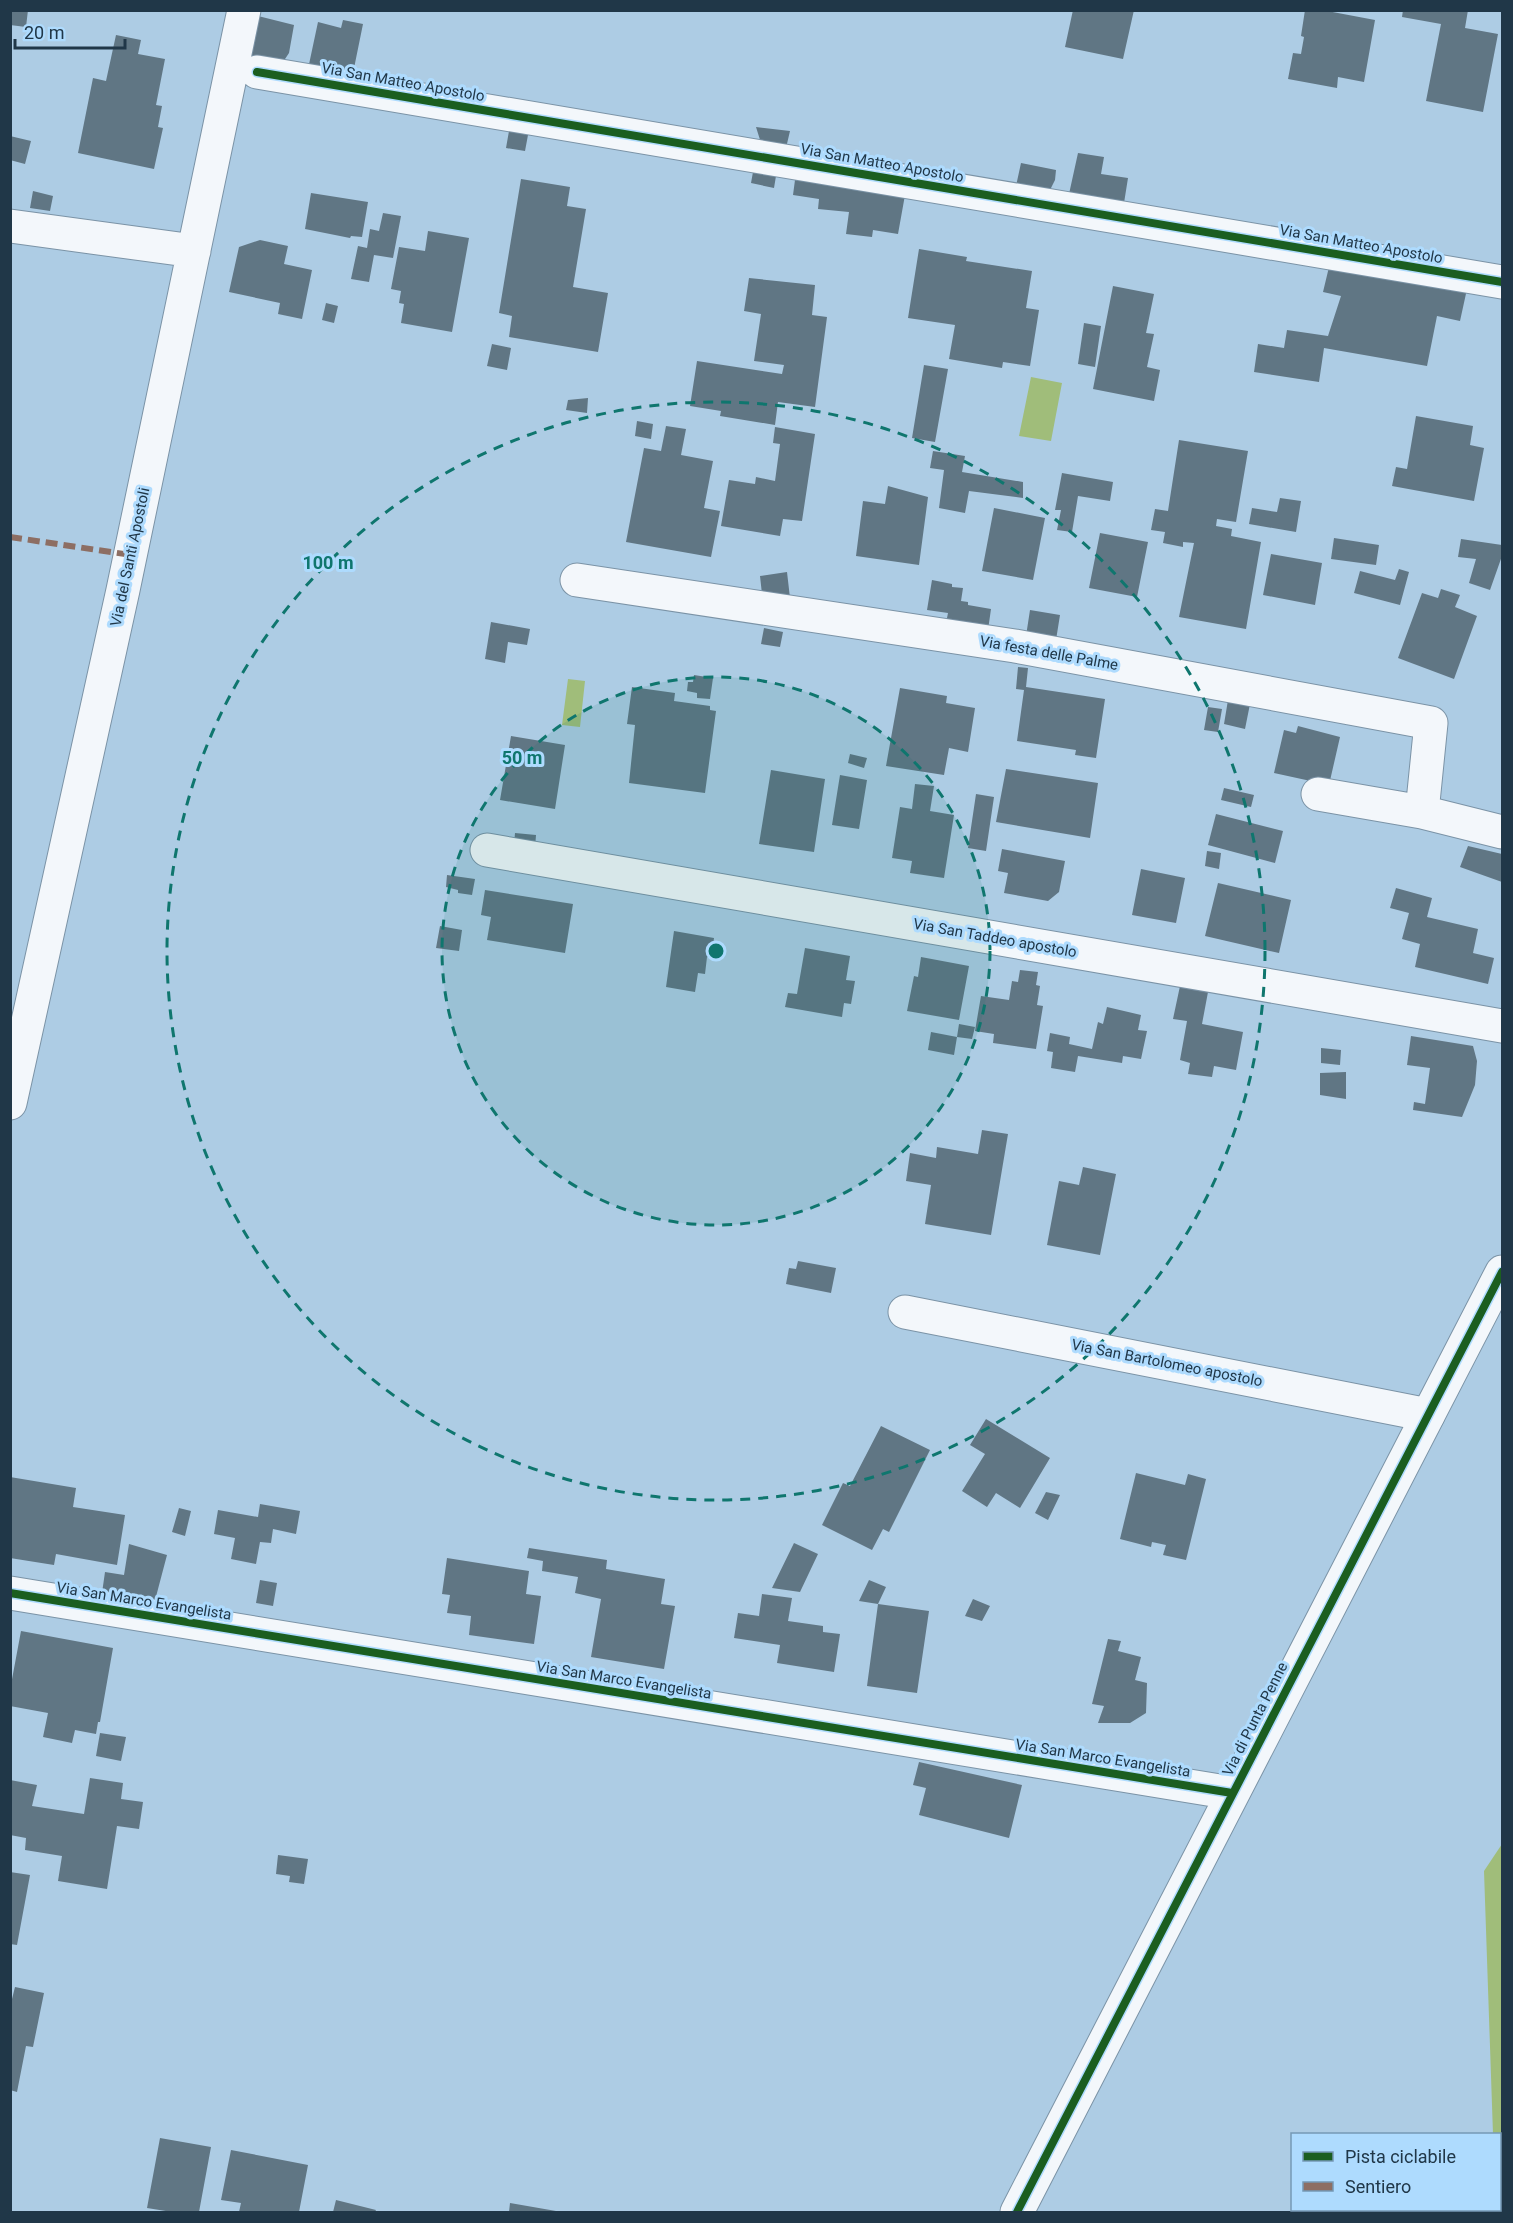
<svg xmlns="http://www.w3.org/2000/svg" width="1513" height="2223" viewBox="0 0 1513 2223" font-family="Roboto,sans-serif">
	<rect width="100%" height="100%" fill="#adcce4"/>
	<!-- water -->
	<path fill="#a0bd7a" d="M 1031,377 L 1062,383 L 1051,441 L 1019,436 Z
		M 568,679 L 585,681 L 580,727 L 562,725 Z
		M 1502,1844 L 1502,2212 L 1492,2212 L 1492,2210 L 1500,2210 L 1500,2134 L 1493,2134 L 1484,1871 Z"/>
	<!-- building -->
	<path fill="#607684" d="M 10,10 L 28,10 L 26,27 L 10,25 Z
		M 1073,10 L 1134,10 L 1123,59 L 1065,47 Z
		M 1305,10 L 1322,10 L 1375,20 L 1364,82 L 1338,77 L 1337,88 L 1288,79 L 1293,53 L 1301,54 L 1304,37 L 1301,36 Z
		M 1403,10 L 1468,10 L 1465,28 L 1498,34 L 1483,112 L 1426,101 L 1441,24 L 1402,17 Z
		M 254,15 L 294,25 L 289,53 L 283,62 L 244,61 Z
		M 343,20 L 363,24 L 352,78 L 308,69 L 318,22 L 341,28 Z
		M 116,35 L 141,40 L 138,54 L 165,59 L 156,105 L 162,106 L 158,127 L 163,128 L 154,169 L 78,153 L 93,78 L 106,81 Z
		M 756,127 L 790,131 L 786,148 L 761,143 Z
		M 509,131 L 528,135 L 525,151 L 506,148 Z
		M 10,136 L 31,141 L 25,164 L 10,160 Z
		M 1078,153 L 1104,157 L 1101,174 L 1128,178 L 1124,203 L 1069,194 Z
		M 1021,163 L 1056,170 L 1055,180 L 1051,188 L 1046,191 L 1016,186 Z
		M 753,172 L 776,176 L 774,188 L 751,183 Z
		M 521,179 L 570,187 L 567,206 L 586,209 L 573,287 L 608,293 L 598,352 L 509,337 L 512,316 L 499,313 Z
		M 795,180 L 905,195 L 898,234 L 873,230 L 872,237 L 846,234 L 849,212 L 818,209 L 819,199 L 793,195 Z
		M 33,191 L 53,196 L 50,211 L 30,208 Z
		M 311,193 L 368,202 L 362,237 L 351,236 L 350,238 L 305,229 Z
		M 383,213 L 401,216 L 393,258 L 374,255 L 369,282 L 351,279 L 358,246 L 367,248 L 370,229 L 379,231 Z
		M 428,231 L 469,238 L 452,332 L 401,323 L 404,304 L 399,303 L 401,291 L 391,289 L 399,247 L 425,251 Z
		M 260,240 L 288,246 L 284,264 L 312,270 L 302,319 L 278,314 L 280,303 L 229,292 L 239,247 Z
		M 919,249 L 967,257 L 966,261 L 1032,271 L 1026,308 L 1039,310 L 1030,366 L 1003,362 L 1002,368 L 949,359 L 955,325 L 908,318 Z
		M 1329,267 L 1467,289 L 1460,321 L 1437,316 L 1427,366 L 1324,348 L 1319,382 L 1254,372 L 1258,344 L 1284,348 L 1287,330 L 1328,336 L 1341,296 L 1323,292 Z
		M 749,278 L 815,285 L 812,315 L 827,317 L 815,407 L 778,402 L 775,425 L 720,416 L 721,411 L 690,406 L 697,361 L 782,374 L 784,365 L 754,361 L 761,314 L 744,311 Z
		M 1113,286 L 1154,294 L 1146,333 L 1154,334 L 1147,367 L 1160,370 L 1154,401 L 1093,389 Z
		M 326,303 L 338,306 L 334,323 L 322,320 Z
		M 1084,323 L 1101,326 L 1095,367 L 1078,364 Z
		M 492,344 L 511,348 L 507,370 L 487,366 Z
		M 924,365 L 948,369 L 935,442 L 912,438 Z
		M 588,398 L 587,413 L 566,410 L 568,400 Z
		M 1416,416 L 1473,426 L 1470,445 L 1484,448 L 1474,501 L 1392,486 L 1396,467 L 1407,469 Z
		M 637,421 L 653,424 L 651,439 L 635,436 Z
		M 666,426 L 686,429 L 681,455 L 713,461 L 704,508 L 720,511 L 711,557 L 626,542 L 644,448 L 661,451 Z
		M 775,427 L 815,434 L 802,521 L 783,519 L 780,536 L 721,526 L 729,480 L 755,484 L 756,477 L 775,481 L 780,444 L 773,443 Z
		M 1179,440 L 1248,451 L 1236,522 L 1217,519 L 1216,526 L 1232,529 L 1231,536 L 1261,542 L 1246,629 L 1179,617 L 1194,543 L 1183,542 L 1183,547 L 1163,543 L 1165,532 L 1151,530 L 1155,509 L 1168,511 Z
		M 933,451 L 965,456 L 962,472 L 1023,482 L 1023,498 L 969,491 L 965,513 L 939,508 L 944,470 L 930,468 Z
		M 1062,473 L 1113,482 L 1110,501 L 1078,496 L 1072,532 L 1057,530 L 1061,510 L 1055,510 Z
		M 888,486 L 928,497 L 919,565 L 856,556 L 863,501 L 885,504 Z
		M 1280,498 L 1301,501 L 1296,532 L 1249,524 L 1252,508 L 1277,512 Z
		M 994,508 L 1045,518 L 1033,580 L 982,571 Z
		M 1100,533 L 1148,542 L 1137,597 L 1089,588 Z
		M 1334,538 L 1379,545 L 1376,565 L 1331,559 Z
		M 1461,539 L 1502,545 L 1502,556 L 1490,590 L 1469,583 L 1476,559 L 1458,557 Z
		M 1271,554 L 1322,563 L 1315,605 L 1263,595 Z
		M 1399,569 L 1409,572 L 1400,605 L 1354,593 L 1360,571 L 1395,580 Z
		M 787,572 L 790,598 L 762,594 L 760,576 Z
		M 932,580 L 952,584 L 952,587 L 963,588 L 961,601 L 968,602 L 968,605 L 991,609 L 988,630 L 946,623 L 948,613 L 927,610 Z
		M 1441,589 L 1460,595 L 1455,607 L 1477,616 L 1454,679 L 1398,658 L 1422,593 L 1438,598 Z
		M 1030,610 L 1060,615 L 1056,640 L 1026,636 Z
		M 491,622 L 530,629 L 527,645 L 508,642 L 505,663 L 485,659 Z
		M 764,628 L 783,632 L 780,647 L 761,644 Z
		M 1018,667 L 1028,668 L 1026,687 L 1105,699 L 1096,758 L 1075,755 L 1076,750 L 1017,741 L 1024,690 L 1016,689 Z
		M 694,675 L 713,678 L 710,699 L 697,698 L 697,693 L 687,691 L 688,682 L 693,682 Z
		M 632,687 L 675,693 L 674,701 L 710,706 L 710,710 L 716,711 L 705,793 L 629,783 L 635,725 L 627,724 Z
		M 900,688 L 947,696 L 946,703 L 975,708 L 968,752 L 949,748 L 944,775 L 886,766 Z
		M 1228,700 L 1250,704 L 1245,729 L 1224,724 Z
		M 1208,707 L 1222,709 L 1218,732 L 1204,730 Z
		M 1298,726 L 1340,737 L 1329,785 L 1274,773 L 1284,730 L 1296,733 Z
		M 511,736 L 565,745 L 555,809 L 500,800 Z
		M 850,754 L 867,758 L 864,768 L 848,763 Z
		M 1006,769 L 1098,783 L 1090,838 L 996,822 Z
		M 771,770 L 825,779 L 814,852 L 759,844 Z
		M 840,775 L 867,780 L 859,829 L 832,825 Z
		M 915,784 L 934,786 L 930,811 L 954,815 L 944,878 L 910,873 L 912,861 L 892,858 L 900,807 L 912,809 Z
		M 1224,788 L 1254,795 L 1251,807 L 1221,800 Z
		M 976,794 L 994,797 L 986,851 L 968,848 Z
		M 1216,814 L 1283,831 L 1275,863 L 1208,845 Z
		M 515,833 L 536,835 L 535,848 L 514,845 Z
		M 1468,846 L 1502,854 L 1502,882 L 1460,867 Z
		M 1002,849 L 1065,861 L 1059,892 L 1048,901 L 1004,893 L 1008,873 L 998,871 Z
		M 1207,851 L 1221,853 L 1219,869 L 1205,866 Z
		M 1141,869 L 1185,878 L 1176,923 L 1132,915 Z
		M 447,875 L 475,879 L 472,895 L 458,893 L 458,890 L 446,887 Z
		M 1218,883 L 1291,900 L 1279,953 L 1205,936 Z
		M 1396,888 L 1432,898 L 1427,917 L 1478,929 L 1473,953 L 1494,958 L 1488,984 L 1415,967 L 1420,944 L 1402,939 L 1409,913 L 1390,908 Z
		M 485,890 L 573,904 L 565,953 L 487,940 L 491,917 L 481,915 Z
		M 440,926 L 462,930 L 459,951 L 436,948 Z
		M 674,931 L 714,938 L 711,958 L 707,957 L 705,974 L 698,973 L 695,992 L 666,987 Z
		M 805,948 L 850,956 L 846,980 L 855,981 L 851,1004 L 844,1003 L 842,1017 L 785,1007 L 788,993 L 797,994 Z
		M 921,957 L 969,966 L 959,1020 L 907,1011 L 914,976 L 918,977 Z
		M 1020,970 L 1038,972 L 1036,985 L 1040,986 L 1037,1005 L 1043,1006 L 1036,1049 L 993,1043 L 994,1034 L 975,1031 L 981,996 L 1009,1000 L 1012,981 L 1018,982 Z
		M 1180,986 L 1208,992 L 1202,1024 L 1243,1032 L 1236,1070 L 1214,1066 L 1212,1077 L 1188,1074 L 1190,1063 L 1180,1060 L 1187,1021 L 1173,1019 Z
		M 1107,1007 L 1141,1015 L 1138,1030 L 1147,1031 L 1141,1059 L 1123,1056 L 1122,1063 L 1078,1056 L 1075,1072 L 1051,1068 L 1053,1052 L 1047,1051 L 1050,1033 L 1070,1037 L 1069,1044 L 1092,1049 L 1098,1022 L 1103,1024 Z
		M 959,1024 L 975,1027 L 972,1039 L 957,1037 Z
		M 931,1032 L 957,1037 L 954,1055 L 928,1050 Z
		M 1411,1036 L 1473,1046 L 1477,1061 L 1475,1085 L 1462,1117 L 1413,1110 L 1414,1102 L 1425,1104 L 1430,1068 L 1407,1065 Z
		M 1321,1048 L 1341,1050 L 1340,1065 L 1321,1063 Z
		M 1346,1072 L 1346,1099 L 1320,1095 L 1320,1073 Z
		M 982,1130 L 1008,1134 L 991,1235 L 925,1224 L 931,1185 L 906,1181 L 910,1153 L 936,1158 L 937,1147 L 978,1154 Z
		M 1083,1167 L 1116,1174 L 1100,1255 L 1047,1245 L 1059,1181 L 1079,1185 Z
		M 798,1261 L 836,1268 L 831,1293 L 786,1284 L 789,1268 L 796,1269 Z
		M 986,1419 L 1050,1458 L 1020,1508 L 996,1493 L 987,1507 L 962,1491 L 985,1454 L 970,1445 Z
		M 881,1426 L 930,1450 L 889,1532 L 883,1529 L 872,1550 L 822,1525 L 843,1483 L 850,1486 Z
		M 1136,1473 L 1185,1485 L 1188,1474 L 1206,1479 L 1186,1560 L 1163,1555 L 1166,1545 L 1152,1542 L 1151,1547 L 1120,1539 Z
		M 10,1477 L 76,1488 L 73,1507 L 125,1515 L 117,1565 L 56,1554 L 54,1565 L 10,1558 Z
		M 1046,1492 L 1060,1495 L 1048,1520 L 1035,1513 Z
		M 260,1504 L 300,1511 L 296,1534 L 273,1529 L 271,1543 L 260,1542 L 256,1564 L 231,1559 L 235,1538 L 214,1534 L 218,1510 L 258,1517 Z
		M 179,1508 L 191,1511 L 185,1536 L 172,1532 Z
		M 794,1543 L 818,1554 L 800,1592 L 772,1588 Z
		M 129,1544 L 167,1555 L 153,1608 L 101,1600 L 105,1572 L 124,1575 Z
		M 529,1548 L 607,1560 L 606,1569 L 665,1579 L 661,1604 L 675,1606 L 664,1669 L 591,1657 L 601,1599 L 575,1593 L 578,1577 L 542,1571 L 543,1561 L 527,1558 Z
		M 447,1558 L 529,1571 L 526,1594 L 541,1596 L 534,1644 L 469,1635 L 471,1616 L 447,1613 L 450,1595 L 442,1594 Z
		M 260,1580 L 277,1583 L 273,1606 L 256,1603 Z
		M 869,1580 L 886,1587 L 878,1604 L 929,1611 L 917,1693 L 867,1686 L 878,1604 L 859,1601 Z
		M 762,1594 L 792,1598 L 788,1621 L 823,1626 L 823,1632 L 840,1634 L 834,1672 L 777,1663 L 780,1645 L 734,1638 L 738,1613 L 759,1616 Z
		M 973,1599 L 990,1606 L 982,1621 L 965,1616 Z
		M 21,1631 L 113,1648 L 100,1722 L 98,1722 L 96,1734 L 75,1730 L 72,1743 L 43,1737 L 48,1713 L 10,1706 L 10,1690 Z
		M 1108,1639 L 1121,1641 L 1118,1651 L 1141,1657 L 1135,1680 L 1147,1683 L 1146,1713 L 1130,1723 L 1098,1723 L 1104,1706 L 1092,1704 Z
		M 100,1733 L 126,1737 L 121,1761 L 96,1756 Z
		M 919,1762 L 1022,1785 L 1009,1838 L 919,1815 L 926,1788 L 913,1785 Z
		M 90,1778 L 123,1783 L 121,1799 L 143,1802 L 139,1829 L 117,1826 L 107,1889 L 58,1881 L 62,1856 L 25,1850 L 26,1838 L 10,1835 L 10,1780 L 37,1785 L 32,1806 L 84,1814 Z
		M 278,1855 L 308,1859 L 304,1884 L 289,1882 L 290,1876 L 276,1874 Z
		M 10,1872 L 30,1875 L 17,1945 L 10,1944 Z
		M 15,1987 L 44,1993 L 33,2047 L 26,2046 L 17,2092 L 10,2090 L 10,2007 Z
		M 160,2138 L 211,2147 L 199,2212 L 172,2212 L 147,2208 Z
		M 231,2150 L 308,2165 L 299,2212 L 239,2212 L 241,2203 L 221,2200 Z
		M 336,2200 L 376,2210 L 375,2212 L 333,2212 Z
		M 510,2203 L 556,2211 L 556,2212 L 509,2212 Z"/>
	<g fill="none" stroke-linecap="round" stroke-linejoin="round">
		<defs>
			<path id="street" d="M 257,72 L 1502,282
				M 10,226 L 194,251
				M 577,580 L 1015,646 L 1431,723 L 1422,812
				M 1318,794 L 1422,812 L 1502,832
				M 487,850 L 1502,1026
				M 10,1103 L 123,590 L 244,10
				M 905,1312 L 1428,1415
				M 10,1593 L 1232,1793"/>
			<path id="secondary" d="M 1017,2212 L 1502,1272"/>
		</defs>
		<!-- street casing -->
		<use href="#street" stroke="#7b93a6" stroke-width="35"/>
		<!-- secondary casing -->
		<use href="#secondary" stroke="#7b93a6" stroke-width="35"/>
		<!-- street -->
		<use href="#street" stroke="#f3f7fb" stroke-width="33"/>
		<!-- secondary -->
		<use href="#secondary" stroke="#f3f7fb" stroke-width="33"/>
		<!-- quiet -->
		<path stroke="#8d6e63" stroke-width="6" stroke-dasharray="12 6" stroke-linecap="butt" d="M 10,537 L 131,555"/>
		<defs>
			<path id="cycleway" d="M 257,72 L 1502,282
				M 10,1593 L 1232,1793
				M 1017,2212 L 1502,1272"/>
		</defs>
		<!-- cycleway casing -->
		<use href="#cycleway" stroke="#aedbfe" stroke-width="11"/>
		<!-- cycleway -->
		<use href="#cycleway" stroke="#1b5e20" stroke-width="8"/>
	</g>
	<!-- distance rings -->
	<circle cx="716" cy="951" r="274" fill="#0f766e" fill-opacity=".12"/>
	<g fill="none" stroke="#0f766e" stroke-width="3" stroke-dasharray="10 8">
		<circle cx="716" cy="951" r="274"/>
		<circle cx="716" cy="951" r="549"/>
	</g>
	<g text-anchor="middle" dominant-baseline="central" stroke-width="6" stroke-linejoin="round" paint-order="stroke">
		<!-- street labels -->
		<g font-size="15" fill="#203748" stroke="#aedbfe">
			<text transform="translate(403 82) rotate(10)">Via San Matteo Apostolo</text>
			<text transform="translate(882 163) rotate(10)">Via San Matteo Apostolo</text>
			<text transform="translate(1361 244) rotate(10)">Via San Matteo Apostolo</text>
			<text transform="translate(130 557) rotate(-78)">Via del Santi Apostoli</text>
			<text transform="translate(1049 653) rotate(10)">Via festa delle Palme</text>
			<text transform="translate(995 938) rotate(10)">Via San Taddeo apostolo</text>
			<text transform="translate(1167 1363) rotate(11)">Via San Bartolomeo apostolo</text>
			<text transform="translate(144 1601) rotate(9)">Via San Marco Evangelista</text>
			<text transform="translate(624 1680) rotate(9)">Via San Marco Evangelista</text>
			<text transform="translate(1255 1719) rotate(-63)">Via di Punta Penne</text>
			<text transform="translate(1103 1758) rotate(9)">Via San Marco Evangelista</text>
		</g>
	</g>
	<circle cx="716" cy="951" r="9" fill="#0f766e" stroke="#aedbfe" stroke-width="3"/>
	<g font-size="18" text-anchor="middle" font-weight="bold" fill="#0f766e" stroke="#aedbfe" stroke-width="6" stroke-linejoin="round" paint-order="stroke">
		<text x="328" y="569">100 m</text>
		<text x="522" y="764">50 m</text>
	</g>
	<!-- border -->
	<rect width="1513" height="2223" fill="none" stroke="#203748" stroke-width="24"/>
	<!-- legend -->
	<rect x="1291" y="2133" width="210" height="78" fill="#aedbfe" stroke="#7599b5" stroke-width="1.5"/>
	<rect x="1303" y="2152" width="30" height="9" fill="#1b5e20" stroke="#7599b5" stroke-width="1.5"/>
	<text x="1345" y="2163" font-size="18" fill="#203748">Pista ciclabile</text>
	<rect x="1303" y="2182" width="30" height="9" fill="#8d6e63" stroke="#7599b5" stroke-width="1.5"/>
	<text x="1345" y="2193" font-size="18" fill="#203748">Sentiero</text>
	<!-- scale -->
	<path d="M15 39v9h110v-9" fill="none" stroke="#203748" stroke-width="3"/>
	<text x="24" y="39" font-size="18" fill="#203748" stroke="#aedbfe" stroke-width="4.5" paint-order="stroke">20 m</text>
</svg>
